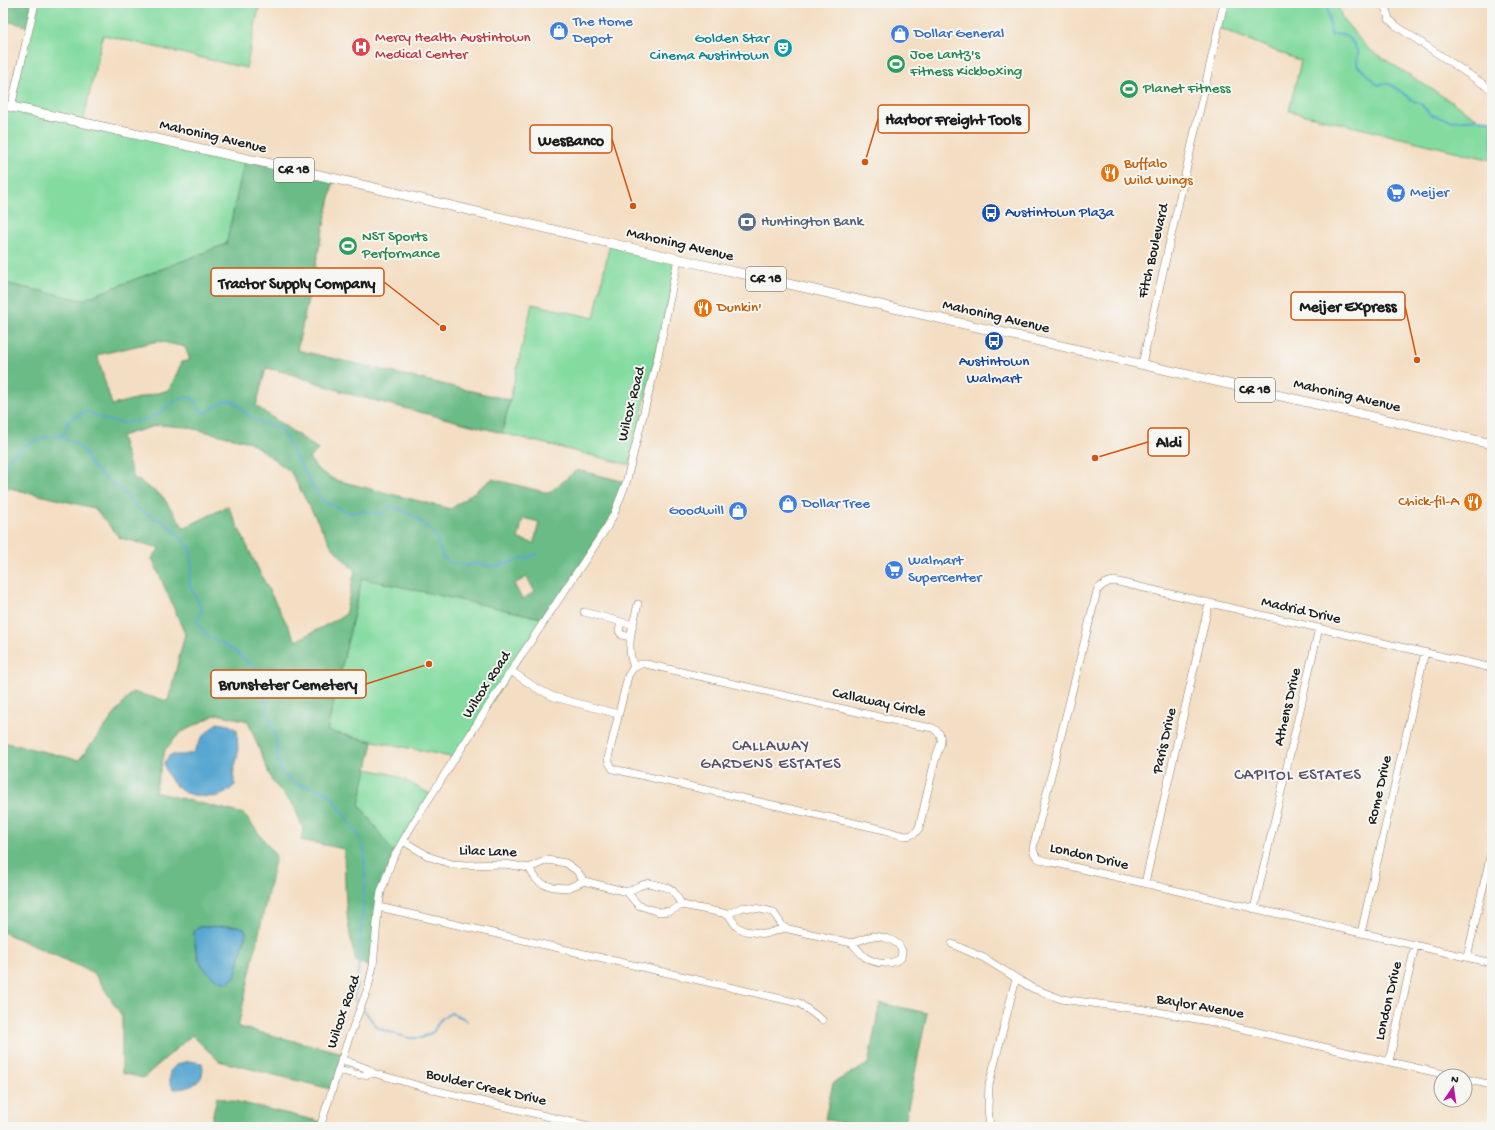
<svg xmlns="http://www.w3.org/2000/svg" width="1495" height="1130" viewBox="0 0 1495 1130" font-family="'Gochi Hand',sans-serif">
	<rect width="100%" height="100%" fill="#f6f6f2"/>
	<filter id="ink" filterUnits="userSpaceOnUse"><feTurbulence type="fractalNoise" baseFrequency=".025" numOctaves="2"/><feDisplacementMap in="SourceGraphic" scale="8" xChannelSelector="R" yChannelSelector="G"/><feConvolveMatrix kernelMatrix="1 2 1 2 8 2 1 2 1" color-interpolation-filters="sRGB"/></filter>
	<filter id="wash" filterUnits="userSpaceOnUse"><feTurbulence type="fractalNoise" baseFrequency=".012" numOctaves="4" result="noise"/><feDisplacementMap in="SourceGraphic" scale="16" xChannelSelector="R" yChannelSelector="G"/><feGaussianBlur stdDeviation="0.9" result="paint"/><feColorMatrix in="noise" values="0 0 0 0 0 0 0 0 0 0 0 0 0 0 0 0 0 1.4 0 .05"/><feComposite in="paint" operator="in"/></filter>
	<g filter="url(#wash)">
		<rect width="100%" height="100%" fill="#f4dec3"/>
		<!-- green -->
		<path fill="#84dba0" stroke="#507c5e" d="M 35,3 L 260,3 L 246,68 L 103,35 L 83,122 L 245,159 L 226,244 L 82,300 L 3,283 L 3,105 L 11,107 Z
			M 1224,3 L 1337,3 L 1342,18 L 1367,48 L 1478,119 L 1489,120 L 1492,122 L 1492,160 L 1289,111 L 1301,61 L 1219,28 Z
			M 610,243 L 678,259 L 630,465 L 502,433 L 532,304 L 594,318 Z
			M 362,578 L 546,619 L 455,758 C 413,748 369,741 327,731 Z
			M 367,769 L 395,775 L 432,795 L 395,855 L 359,804 Z"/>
		<!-- forest -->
		<path fill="#6bbb86" stroke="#446c51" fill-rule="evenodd" d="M 3,3 L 35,3 L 30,27 L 3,20 Z
			M 245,159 L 334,179 L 297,350 L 510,400 L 502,433 L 349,394 L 288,373 L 266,368 L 256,406 L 318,449 L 316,452 L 309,458 L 318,470 L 335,480 L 451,509 L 492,479 L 549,493 L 577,470 L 626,482 L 614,514 L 546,619 L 362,578 L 327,731 L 373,742 L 359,804 L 395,855 L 385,877 L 372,969 L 356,960 C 345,924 345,886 344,849 L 301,840 L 303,829 L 294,806 L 272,781 L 248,721 L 217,714 L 180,733 L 165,750 L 155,792 L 244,814 L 276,856 L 238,1027 L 343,1053 L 331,1089 L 219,1061 L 192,1035 L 143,1078 L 122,1073 L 122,1016 L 94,973 L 3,932 L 3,742 L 79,760 L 132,692 L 168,701 L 185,634 L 152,558 L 160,548 L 120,538 L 94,508 L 5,487 L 3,495 L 3,283 L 82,300 L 226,244 ZM 158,341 L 185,347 L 190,360 L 182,362 L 169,390 L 112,405 L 97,355 ZM 158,425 L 186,427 L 250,442 L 290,471 L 332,547 L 355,571 L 345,615 L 296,641 L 263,579 L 228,506 L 184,528 L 163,497 L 133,477 L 121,436 ZM 523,518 L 539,522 L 534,543 L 518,539 ZM 527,577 L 535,592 L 522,599 L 514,584 ZM 238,926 L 246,933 L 235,977 L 231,979 L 209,974 L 198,960 L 194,939 L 194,932 L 199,927 Z
			M 880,1003 L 927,1013 L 904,1127 L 861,1127 L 825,1119 L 833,1083 L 868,1064 Z
			M 217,1097 L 322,1122 L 320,1127 L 210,1127 Z"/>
		<!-- water -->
		<path fill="#59a7d2" stroke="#3a6277" d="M 217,723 L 229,725 L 237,730 L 238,754 L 233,774 L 235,785 C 230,790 225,794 219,796 C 210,798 190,796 182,791 C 173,785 166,774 164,763 L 170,755 L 183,755 L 193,753 L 203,736 Z
			M 238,926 L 245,929 L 246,933 L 235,977 L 231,979 L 230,983 C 204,981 194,955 194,931 L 199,927 Z
			M 189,1061 L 202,1063 C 207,1082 190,1089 174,1089 L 170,1083 L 170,1071 L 177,1064 Z"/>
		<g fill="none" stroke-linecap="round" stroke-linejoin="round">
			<!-- stream -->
			<path stroke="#59a7d2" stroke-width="2" d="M 1327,3 L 1331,35 L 1343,34 L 1352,41 L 1358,52 L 1357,65 L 1378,85 L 1387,83 L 1393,86 L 1414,101 L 1421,104 L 1430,114 L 1440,118 L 1454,121 L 1478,119 L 1489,120 L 1492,122
				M 59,436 L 65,433 L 68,421 L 87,411 C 94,415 102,419 110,421 C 124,425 146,421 158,414 C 171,405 176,395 193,398 L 202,413 C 213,412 220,399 231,401 C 238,402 241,409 246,413 C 255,421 268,426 280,428 L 313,487 L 324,502 L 350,513 L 363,511 L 382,514 L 391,506 C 407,511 425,522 435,536 C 439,541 440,550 442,557 L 451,563 L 467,566 L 475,563 L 495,567 L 538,554
				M 3,468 L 13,454 L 22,447 L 46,437 L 59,436 L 71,441 L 84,451 L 91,465 L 108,481 L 124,493 L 133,504 L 141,511 L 167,524 L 190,548 L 192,567 L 189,583 L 201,608 L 200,615 L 196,621 L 204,633 L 235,651 L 255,668 L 261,684 L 271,726 L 275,734 L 277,748 L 277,760 L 283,774 L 297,784 L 326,791 L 334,799 L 362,841 L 364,852 L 365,877 L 357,984 L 354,998 L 360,1006
				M 363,1009 L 378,1028 L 408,1038 L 421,1038 L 433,1032 L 441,1019 L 451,1013 L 461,1017 L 467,1021"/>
		</g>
	</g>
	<g filter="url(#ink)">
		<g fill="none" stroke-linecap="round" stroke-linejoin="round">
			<defs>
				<path id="minor" d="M 1384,3 L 1389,19 L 1395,25 L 1492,90
					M 11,107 L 35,3
					M 1142,364 L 1224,3
					M 584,612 L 633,625
					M 621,622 L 619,631 L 622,635 L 630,637
					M 641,664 L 646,664 L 910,724 L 933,728 L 939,733 L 941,738 L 941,743 L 935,760 L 919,828 C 911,842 897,834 885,830 L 613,769 L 609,763 L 608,758 L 628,676 L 633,668 Z
					M 634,667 C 625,646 633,625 638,604
					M 1492,668 L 1114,581 C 1106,582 1101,585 1097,591 L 1033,848 C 1034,861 1045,861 1056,863 L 1492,963
					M 511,671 L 536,688 L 554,697 L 618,714
					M 403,841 L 430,857 L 452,864 L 466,865 L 505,864 L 529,868 L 547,860 L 566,863 L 577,871 L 584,881
					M 529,868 L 537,880 L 543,884 L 553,887 L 568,888 L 584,881 L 627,892 L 638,905 L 659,912 L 670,911 L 682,905 L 728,914 L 743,907 L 760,909 L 773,912 L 784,928
					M 1145,883 L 1209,603
					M 627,892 L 639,886 L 649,883 L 669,888 L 673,891 L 682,905
					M 379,907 L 799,1003 L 822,1020
					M 1254,909 L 1319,628
					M 728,914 L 737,927 L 745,931 L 766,934 L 784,928 L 852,943
					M 1361,933 L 1425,652
					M 872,936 C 884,937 898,939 902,951 L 901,958 C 891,966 875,964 865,957 C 860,953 856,948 852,943 Z
					M 952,944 L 984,958 L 1032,988 L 1061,999 L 1153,1011 L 1213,1022 L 1452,1076
					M 1467,957 L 1492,849
					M 341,1059 L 368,1069 L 373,1073 L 438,1091 L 593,1127
					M 1389,1061 L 1415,946
					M 338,1070 C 348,1072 363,1078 373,1073
					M 1465,1079 L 1492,1085
					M 320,1127 L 347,1043 L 368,988 L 373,966 L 378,911 L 381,892 L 392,860 L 412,825 L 511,671 L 607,527 L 614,514 L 626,483 L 658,356 L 678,259
					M 990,1127 L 988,1108 L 989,1085 L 1016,978"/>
				<path id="major" d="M 3,105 L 289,168 L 678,259 L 1492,444"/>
			</defs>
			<!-- minor casing -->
			<use href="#minor" stroke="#887d70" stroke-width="8"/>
			<!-- major casing -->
			<use href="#major" stroke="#887d70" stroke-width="10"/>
			<!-- minor -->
			<use href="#minor" stroke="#fff" stroke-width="7"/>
			<!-- major -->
			<use href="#major" stroke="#fff" stroke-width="9"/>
		</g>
	</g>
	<!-- icons -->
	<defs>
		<symbol id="shop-disc" viewBox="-11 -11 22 22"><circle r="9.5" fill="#3f7fe0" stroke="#f6f6f2"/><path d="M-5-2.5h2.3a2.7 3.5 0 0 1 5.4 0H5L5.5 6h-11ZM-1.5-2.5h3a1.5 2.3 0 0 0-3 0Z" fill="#fff"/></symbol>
		<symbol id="hospital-disc" viewBox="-11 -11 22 22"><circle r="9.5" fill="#e0444e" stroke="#f6f6f2"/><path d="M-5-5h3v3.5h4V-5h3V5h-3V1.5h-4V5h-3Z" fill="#fff"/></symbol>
		<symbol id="theatre-disc" viewBox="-11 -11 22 22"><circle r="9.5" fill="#0f9aa8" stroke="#f6f6f2"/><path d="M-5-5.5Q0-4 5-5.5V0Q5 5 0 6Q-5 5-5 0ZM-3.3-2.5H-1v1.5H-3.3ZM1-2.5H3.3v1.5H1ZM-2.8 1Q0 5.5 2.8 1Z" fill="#fff"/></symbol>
		<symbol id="stadium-disc" viewBox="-11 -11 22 22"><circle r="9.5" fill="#2e9e5b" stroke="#f6f6f2"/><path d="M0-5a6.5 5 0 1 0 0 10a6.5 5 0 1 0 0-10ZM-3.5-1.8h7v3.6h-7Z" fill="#fff"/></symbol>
		<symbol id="restaurant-disc" viewBox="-11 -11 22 22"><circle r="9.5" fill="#e8710a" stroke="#f6f6f2"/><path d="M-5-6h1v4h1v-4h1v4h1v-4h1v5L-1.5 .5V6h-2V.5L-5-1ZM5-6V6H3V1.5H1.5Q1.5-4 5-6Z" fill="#fff"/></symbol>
		<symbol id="supermarket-disc" viewBox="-11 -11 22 22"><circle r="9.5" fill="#3f7fe0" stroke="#f6f6f2"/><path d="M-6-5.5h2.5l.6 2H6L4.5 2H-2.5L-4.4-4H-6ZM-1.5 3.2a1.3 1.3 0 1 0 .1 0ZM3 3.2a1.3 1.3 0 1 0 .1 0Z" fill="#fff"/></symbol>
		<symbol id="bus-disc" viewBox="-11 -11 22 22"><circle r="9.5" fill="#1a4fb4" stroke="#f6f6f2"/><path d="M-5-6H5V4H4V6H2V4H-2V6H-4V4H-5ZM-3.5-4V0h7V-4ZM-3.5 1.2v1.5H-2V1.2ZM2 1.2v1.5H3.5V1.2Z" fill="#fff"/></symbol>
		<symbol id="bank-disc" viewBox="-11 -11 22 22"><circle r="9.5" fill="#5c6f8a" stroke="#f6f6f2"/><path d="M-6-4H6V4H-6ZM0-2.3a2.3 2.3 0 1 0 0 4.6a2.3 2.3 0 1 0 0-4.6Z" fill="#fff"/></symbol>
	</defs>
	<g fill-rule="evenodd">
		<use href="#shop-disc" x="548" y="20" width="22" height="22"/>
		<use href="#shop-disc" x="889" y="23" width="22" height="22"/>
		<use href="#hospital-disc" x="350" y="36" width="22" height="22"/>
		<use href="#theatre-disc" x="772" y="37" width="22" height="22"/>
		<use href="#stadium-disc" x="885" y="53" width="22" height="22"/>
		<use href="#stadium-disc" x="1118" y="78" width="22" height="22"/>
		<use href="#restaurant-disc" x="1099" y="162" width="22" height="22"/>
		<use href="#supermarket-disc" x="1385" y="182" width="22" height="22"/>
		<use href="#bus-disc" x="980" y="202" width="22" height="22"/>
		<use href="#bank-disc" x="736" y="211" width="22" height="22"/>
		<use href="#stadium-disc" x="337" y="235" width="22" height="22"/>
		<use href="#restaurant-disc" x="692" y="297" width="22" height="22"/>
		<use href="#bus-disc" x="983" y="330" width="22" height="22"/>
		<use href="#restaurant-disc" x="1462" y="491" width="22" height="22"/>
		<use href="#shop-disc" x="777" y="493" width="22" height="22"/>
		<use href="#shop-disc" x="727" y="500" width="22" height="22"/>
		<use href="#supermarket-disc" x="883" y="559" width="22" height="22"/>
	</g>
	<g text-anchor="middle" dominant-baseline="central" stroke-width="4" stroke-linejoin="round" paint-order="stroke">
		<!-- shield labels -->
		<g fill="#f6f6f2" stroke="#5d5d5c" stroke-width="1">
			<rect x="274" y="158" width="40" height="24" rx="3"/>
			<rect x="746" y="267" width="40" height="24" rx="3"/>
			<rect x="1235" y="378" width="40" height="24" rx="3"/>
		</g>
		<g font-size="14" font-weight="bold" fill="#1c1c1c">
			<text x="294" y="170">CR 18</text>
			<text x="766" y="279">CR 18</text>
			<text x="1255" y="390">CR 18</text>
		</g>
		<!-- shop labels -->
		<g font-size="15" fill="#366cbe" stroke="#f6f6f2" text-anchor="start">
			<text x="573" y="22">The Home<tspan x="573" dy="17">Depot</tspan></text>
			<text x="914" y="34">Dollar General</text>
			<text x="1410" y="193">Meijer</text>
			<text x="802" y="504">Dollar Tree</text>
			<text x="724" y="511" text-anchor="end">Goodwill</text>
			<text x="908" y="561">Walmart<tspan x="908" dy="17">Supercenter</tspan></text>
		</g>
		<!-- health labels -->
		<g font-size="15" fill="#be3a42" stroke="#f6f6f2" text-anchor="start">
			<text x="375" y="38">Mercy Health Austintown<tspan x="375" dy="17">Medical Center</tspan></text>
		</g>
		<!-- culture labels -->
		<g font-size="15" fill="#0d838f" stroke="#f6f6f2" text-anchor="end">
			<text x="769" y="39">Golden Star<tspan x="769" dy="17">Cinema Austintown</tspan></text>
		</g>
		<!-- leisure labels -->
		<g font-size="15" fill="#27864d" stroke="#f6f6f2" text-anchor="start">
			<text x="910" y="55">Joe Lantz's<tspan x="910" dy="17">Fitness Kickboxing</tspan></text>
			<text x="1143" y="89">Planet Fitness</text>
			<text x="362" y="237">NST Sports<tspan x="362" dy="17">Performance</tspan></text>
		</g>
		<!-- street labels -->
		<g font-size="15" fill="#1c1c1c" stroke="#f6f6f2">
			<text transform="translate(213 137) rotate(13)">Mahoning Avenue</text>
			<text transform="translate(680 245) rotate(13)">Mahoning Avenue</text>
			<text transform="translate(1154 251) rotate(-77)">Fitch Boulevard</text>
			<text transform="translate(996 317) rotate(13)">Mahoning Avenue</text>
			<text transform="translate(1347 396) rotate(13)">Mahoning Avenue</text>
			<text transform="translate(632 404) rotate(-76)">Wilcox Road</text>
			<text transform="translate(1301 611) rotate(13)">Madrid Drive</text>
			<text transform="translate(487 685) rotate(-57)">Wilcox Road</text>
			<text transform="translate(879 703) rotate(12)">Callaway Circle</text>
			<text transform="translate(1288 707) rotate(-77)">Athens Drive</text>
			<text transform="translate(1165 741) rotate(-77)">Paris Drive</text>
			<text transform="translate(1380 790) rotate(-77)">Rome Drive</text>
			<text transform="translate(488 852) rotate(2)">Lilac Lane</text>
			<text transform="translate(1089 857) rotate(13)">London Drive</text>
			<text transform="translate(1389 1001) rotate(-77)">London Drive</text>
			<text transform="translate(1200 1007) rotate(10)">Baylor Avenue</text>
			<text transform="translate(344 1012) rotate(-71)">Wilcox Road</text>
			<text transform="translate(486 1088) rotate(13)">Boulder Creek Drive</text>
		</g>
		<!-- food labels -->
		<g font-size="15" fill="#c56008" stroke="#f6f6f2" text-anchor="start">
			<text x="1124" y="164">Buffalo<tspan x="1124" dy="17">Wild Wings</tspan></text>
			<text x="717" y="308">Dunkin'</text>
			<text x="1459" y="502" text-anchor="end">Chick-fil-A</text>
		</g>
		<!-- transit labels -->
		<g font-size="15" fill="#164399" stroke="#f6f6f2" text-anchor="start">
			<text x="1005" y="213">Austintown Plaza</text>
			<text x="994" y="362" text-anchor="middle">Austintown<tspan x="994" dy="17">Walmart</tspan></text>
		</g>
		<!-- service labels -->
		<g font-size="15" fill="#4e5e75" stroke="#f6f6f2" text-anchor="start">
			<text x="761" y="222">Huntington Bank</text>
		</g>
		<!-- neighbourhood labels -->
		<g font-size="16" letter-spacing="1" fill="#58506a" stroke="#f6f6f2">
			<text x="771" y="747">CALLAWAY<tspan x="771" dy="18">GARDENS ESTATES</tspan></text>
			<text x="1298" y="776">CAPITOL ESTATES</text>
		</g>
	</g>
	<!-- callouts -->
	<path fill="none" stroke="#d4530e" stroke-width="1.5" d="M865 162L878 119M633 206L612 139M443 328L384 282M1417 360L1405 306M1095 458L1148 442M429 664L366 684"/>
	<g fill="#d4530e" stroke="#f6f6f2" stroke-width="1.5">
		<circle cx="865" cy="162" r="4"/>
		<circle cx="633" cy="206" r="4"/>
		<circle cx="443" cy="328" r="4"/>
		<circle cx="1417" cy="360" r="4"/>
		<circle cx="1095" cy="458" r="4"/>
		<circle cx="429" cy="664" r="4"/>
	</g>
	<g fill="#f6f6f2" stroke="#d4530e" stroke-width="1.5">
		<rect x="878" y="105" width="151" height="28" rx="4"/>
		<rect x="530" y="125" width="82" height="28" rx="4"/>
		<rect x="211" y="268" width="173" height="28" rx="4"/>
		<rect x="1291" y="292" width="114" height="28" rx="4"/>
		<rect x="1148" y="428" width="41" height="28" rx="4"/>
		<rect x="211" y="670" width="155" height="28" rx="4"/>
	</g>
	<g font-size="16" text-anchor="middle" font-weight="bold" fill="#1c1c1c">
		<text x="953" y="124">Harbor Freight Tools</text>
		<text x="571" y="145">WesBanco</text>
		<text x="297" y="288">Tractor Supply Company</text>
		<text x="1348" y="311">Meijer Express</text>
		<text x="1169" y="447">Aldi</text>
		<text x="288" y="689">Brunsteter Cemetery</text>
	</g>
	<!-- margin -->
	<rect width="1495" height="1130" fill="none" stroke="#f6f6f2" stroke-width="16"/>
	<!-- north arrow -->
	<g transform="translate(1453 1088) rotate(13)"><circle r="19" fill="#f6f6f2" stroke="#9f9f9c"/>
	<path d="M0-3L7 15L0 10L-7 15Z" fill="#b5179e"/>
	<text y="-6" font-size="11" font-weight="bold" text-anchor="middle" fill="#1c1c1c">N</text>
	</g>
</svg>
